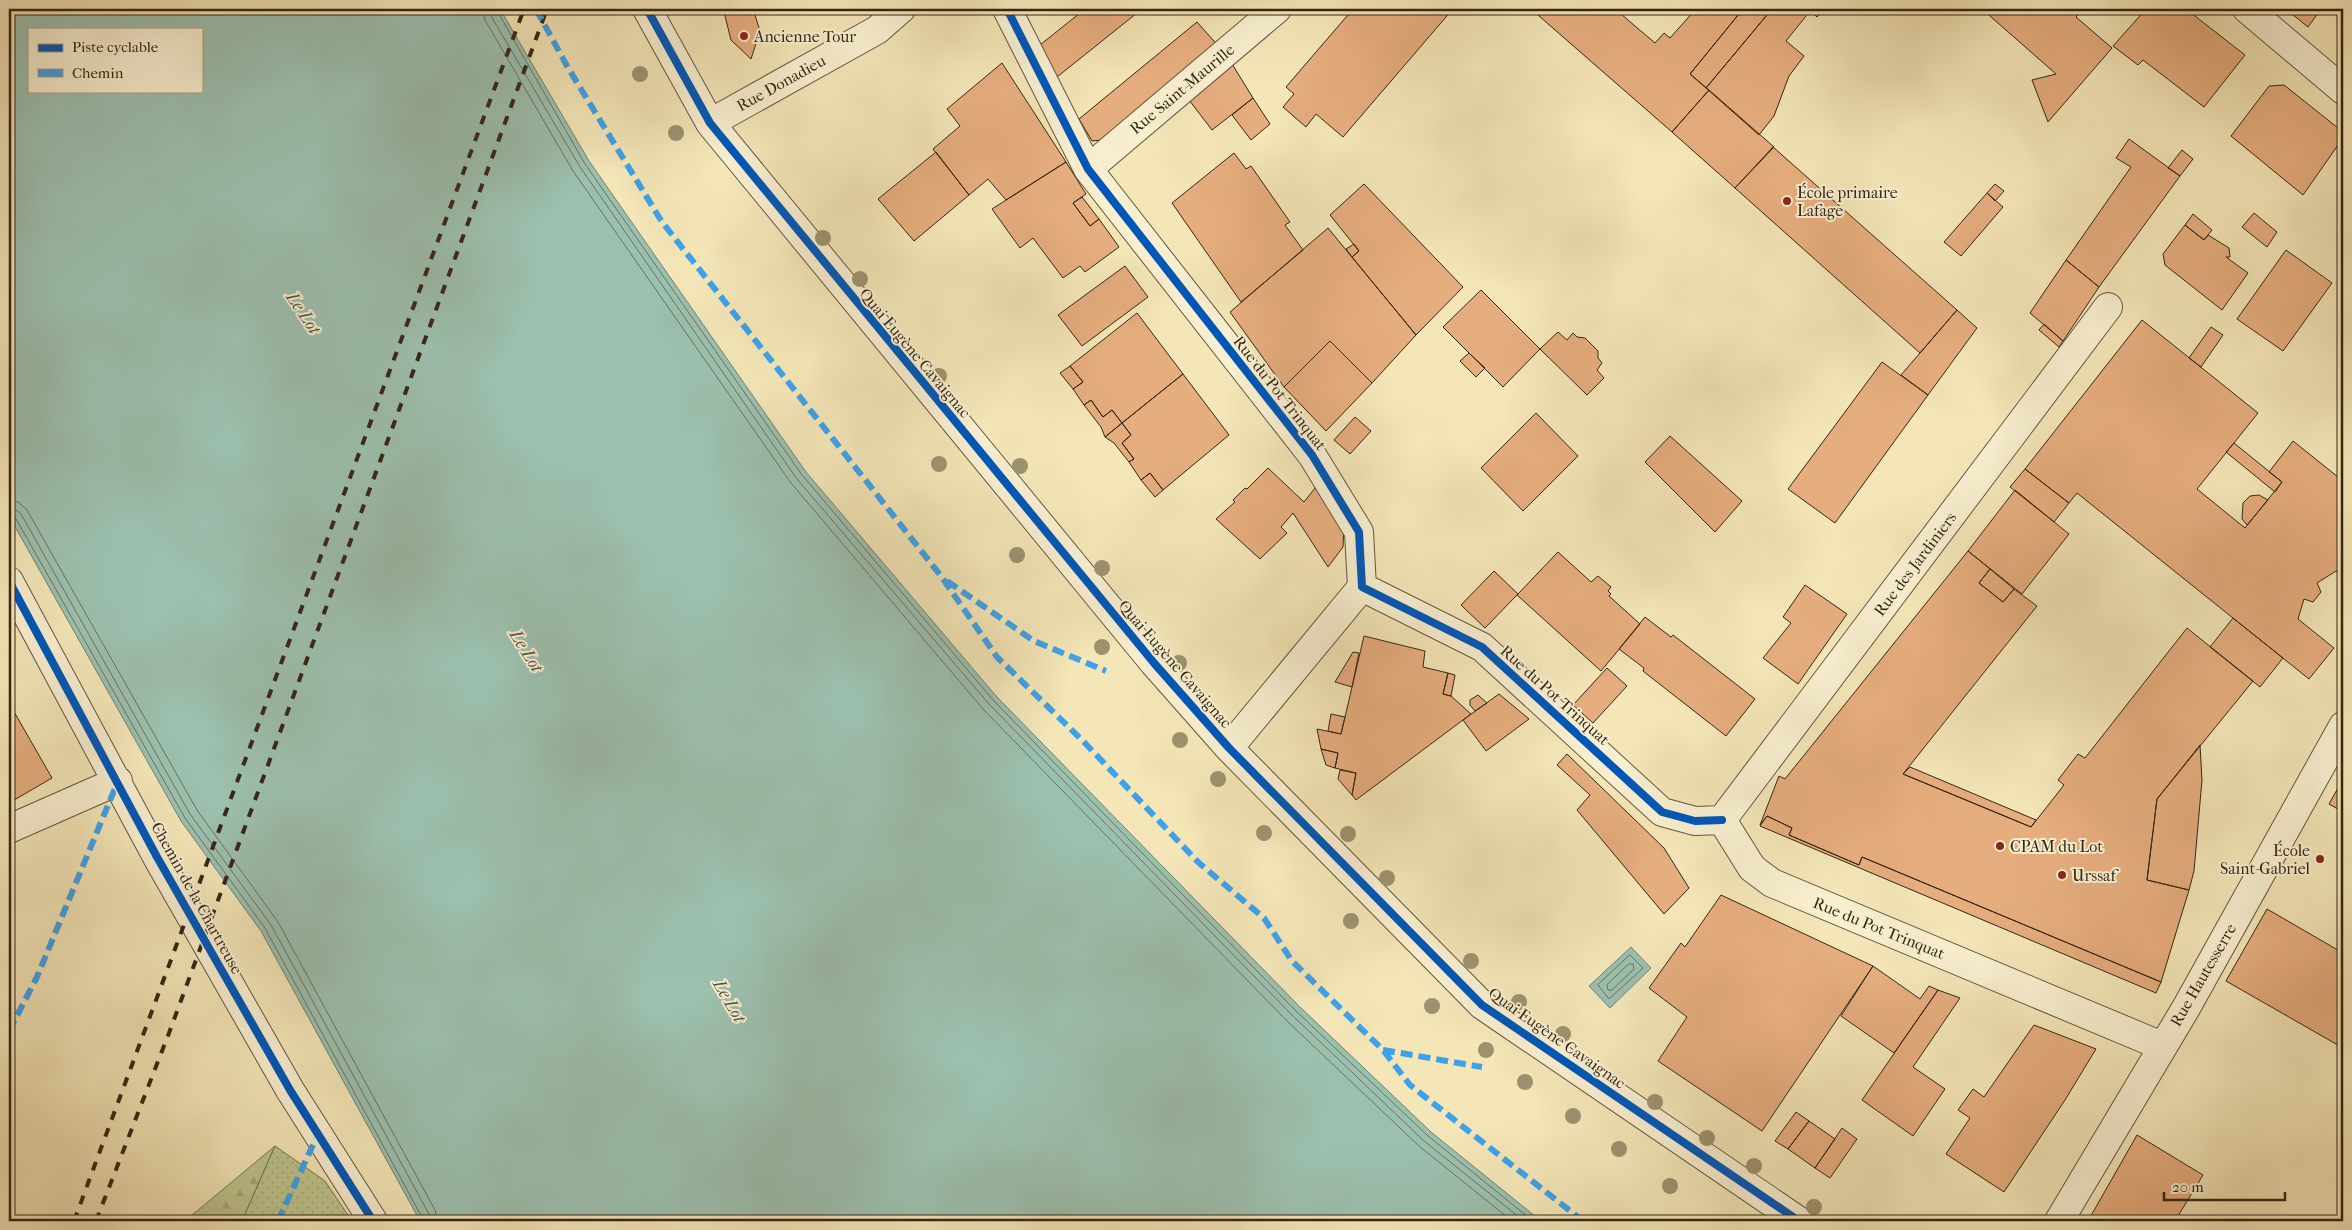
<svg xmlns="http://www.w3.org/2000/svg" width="2352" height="1230" viewBox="0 0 2352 1230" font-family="'IM FELL French Canon',serif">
	<defs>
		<pattern id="forest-firs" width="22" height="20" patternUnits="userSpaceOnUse" patternTransform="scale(1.25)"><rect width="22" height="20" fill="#bdc48d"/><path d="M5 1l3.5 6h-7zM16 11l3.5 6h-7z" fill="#a3a879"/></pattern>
		<pattern id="garden-dots" width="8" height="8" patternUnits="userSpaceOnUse" patternTransform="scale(1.25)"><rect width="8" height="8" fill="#bdc48d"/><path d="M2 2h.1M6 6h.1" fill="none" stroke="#a3a879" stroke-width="1.8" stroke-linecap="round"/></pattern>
	</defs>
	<rect width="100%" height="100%" fill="#f4e6b7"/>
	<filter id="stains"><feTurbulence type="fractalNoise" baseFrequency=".004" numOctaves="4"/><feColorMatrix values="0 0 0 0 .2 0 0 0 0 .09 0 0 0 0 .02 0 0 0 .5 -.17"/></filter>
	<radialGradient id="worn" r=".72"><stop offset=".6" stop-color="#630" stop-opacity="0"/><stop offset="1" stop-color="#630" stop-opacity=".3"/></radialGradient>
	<!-- forest -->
	<path fill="url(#forest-firs)" stroke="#787552" d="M 275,1146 L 242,1221 L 185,1221 Z"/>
	<!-- garden -->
	<path fill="url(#garden-dots)" stroke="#787552" d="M 275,1146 L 325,1181 L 352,1221 L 242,1221 Z"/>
	<!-- water -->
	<path fill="#9cc0af" stroke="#728272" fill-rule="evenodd" d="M 9,9 L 500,9 L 589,161 L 806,472 L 997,697 L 1299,1006 L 1431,1132 L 1541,1221 L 420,1221 L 261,931 L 181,821 L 9,516 ZM 29,29 L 201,29 L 201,91 L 29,91 Z
		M 1631,947 L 1651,968 L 1610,1008 L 1589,986 Z"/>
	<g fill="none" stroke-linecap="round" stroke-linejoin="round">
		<!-- shore -->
		<path stroke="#687362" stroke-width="1" d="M 482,9 L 485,20 L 573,171 L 791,483 L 983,709 L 1286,1020 L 1419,1146 L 1512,1221
			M 490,9 L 491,16 L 580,167 L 797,479 L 989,704 L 1291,1014 L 1424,1141 L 1524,1221
			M 496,9 L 585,164 L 802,475 L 993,700 L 1295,1010 L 1428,1136 L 1533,1221
			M 9,500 L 18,502 L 27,510 L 197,810 L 278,922 L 435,1210 L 438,1221
			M 9,508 L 16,510 L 21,514 L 190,814 L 271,925 L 429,1214 L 430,1221
			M 9,514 L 15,517 L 185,818 L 265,928 L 424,1221
			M 1630,955 L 1643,968 L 1609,999 L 1598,985 Z
			M 1629,964 L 1633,964 L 1634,969 L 1612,990 L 1608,990 L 1607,985 Z"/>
	</g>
	<!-- building -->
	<path fill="#e6ad7e" stroke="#342616" d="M 734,9 L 753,9 L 760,31 L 751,59 L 731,40 L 724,12 Z
		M 1085,9 L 1142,9 L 1057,77 L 1040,45 Z
		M 1353,9 L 1452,10 L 1343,137 L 1316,114 L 1306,127 L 1283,107 L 1294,94 L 1286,87 Z
		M 1531,9 L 1615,9 L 1655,43 L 1664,33 L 1670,38 L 1696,9 L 1743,9 L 1690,74 L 1709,90 L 1672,132 Z
		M 1743,9 L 1772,9 L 1706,88 L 1690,74 Z
		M 1772,9 L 1824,9 L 1817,17 L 1810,11 L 1786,41 L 1804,56 L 1789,76 L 1774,116 L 1759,135 L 1706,88 Z
		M 1982,9 L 2083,9 L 2076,17 L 2112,48 L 2048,122 L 2032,80 L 2056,74 Z
		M 2146,9 L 2186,9 L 2245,55 L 2204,107 L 2143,60 L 2138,65 L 2113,46 Z
		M 2296,9 L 2321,9 L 2308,27 L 2292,14 Z
		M 1197,22 L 1221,49 L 1111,139 L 1092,141 L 1079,119 Z
		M 1229,59 L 1253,98 L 1212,130 L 1186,96 Z
		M 1002,63 L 1066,162 L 1006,200 L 988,179 L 969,195 L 933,149 L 960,126 L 947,109 Z
		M 2284,85 L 2343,132 L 2343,138 L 2303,195 L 2231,136 L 2269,86 Z
		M 1709,90 L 1774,147 L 1735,188 L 1672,132 Z
		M 1253,98 L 1270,124 L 1251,140 L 1232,115 Z
		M 2129,139 L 2180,176 L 2099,287 L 2066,260 L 2131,167 L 2116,158 Z
		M 1773,147 L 1957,310 L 1920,353 L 1735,188 Z
		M 2182,150 L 2193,159 L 2180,176 L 2168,168 Z
		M 936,152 L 969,195 L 914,241 L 878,199 Z
		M 1234,153 L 1246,169 L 1251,166 L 1290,222 L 1285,225 L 1303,250 L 1241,302 L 1172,203 Z
		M 1066,162 L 1086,194 L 1073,203 L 1090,226 L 1099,219 L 1119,247 L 1085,272 L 1080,266 L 1063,278 L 1033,238 L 1020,248 L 992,209 Z
		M 1364,184 L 1463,287 L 1416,335 L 1352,257 L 1359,251 L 1330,215 Z
		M 1995,184 L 2004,191 L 1995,201 L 1987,193 Z
		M 1987,193 L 2003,207 L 1961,256 L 1944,242 Z
		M 1082,197 L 1099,219 L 1090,226 L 1073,203 Z
		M 2254,213 L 2277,232 L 2267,247 L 2242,227 Z
		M 2193,214 L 2212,230 L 2204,240 L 2185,225 Z
		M 2185,225 L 2204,240 L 2208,235 L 2229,248 L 2230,257 L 2226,257 L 2248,273 L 2222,310 L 2165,265 L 2163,254 Z
		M 1328,228 L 1416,335 L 1372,383 L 1330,341 L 1284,387 L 1230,312 Z
		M 1354,244 L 1359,251 L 1352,257 L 1346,249 Z
		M 2286,250 L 2332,283 L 2283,351 L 2237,319 Z
		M 2066,260 L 2099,287 L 2063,341 L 2030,313 Z
		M 1125,266 L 1148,297 L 1082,346 L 1058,315 Z
		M 1481,290 L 1540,349 L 1503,387 L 1443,327 Z
		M 1957,310 L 1977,328 L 1928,395 L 1901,375 Z
		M 1137,313 L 1183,374 L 1122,423 L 1112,410 L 1103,417 L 1091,400 L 1084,405 L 1073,389 L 1083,382 L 1070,366 Z
		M 2142,320 L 2258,413 L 2197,489 L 2245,528 L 2282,482 L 2269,472 L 2293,441 L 2343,481 L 2343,576 L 2336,571 L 2317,583 L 2321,592 L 2313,602 L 2304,599 L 2298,619 L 2334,648 L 2309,679 L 2077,493 L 2069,503 L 2025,469 Z
		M 2044,324 L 2063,341 L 2059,347 L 2039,330 Z
		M 2211,327 L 2223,335 L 2201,367 L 2189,358 Z
		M 1558,332 L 1567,340 L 1573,333 L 1577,337 L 1585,338 L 1598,351 L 1598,358 L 1602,363 L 1597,370 L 1604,378 L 1587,395 L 1540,349 Z
		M 1330,341 L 1372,383 L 1326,431 L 1284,387 Z
		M 1469,353 L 1485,368 L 1476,377 L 1460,361 Z
		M 1882,362 L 1928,395 L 1835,523 L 1788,489 Z
		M 1070,366 L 1083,382 L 1073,389 L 1060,373 Z
		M 1183,374 L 1229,435 L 1163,490 L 1150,473 L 1141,480 L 1129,462 L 1134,459 L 1122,443 L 1131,435 L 1122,423 Z
		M 1091,400 L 1103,417 L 1112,410 L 1122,423 L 1105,437 L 1101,427 L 1084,405 Z
		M 1536,413 L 1578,456 L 1523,511 L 1481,468 Z
		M 1355,417 L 1371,431 L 1350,454 L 1334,440 Z
		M 1122,423 L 1131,435 L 1122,443 L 1134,459 L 1129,462 L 1114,443 L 1105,437 Z
		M 1670,436 L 1742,501 L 1715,532 L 1645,462 Z
		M 2234,443 L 2282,482 L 2275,492 L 2226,452 Z
		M 1268,468 L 1304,502 L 1319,483 L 1344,524 L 1343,547 L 1328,567 L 1293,513 L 1281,527 L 1287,533 L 1260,559 L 1216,519 L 1235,502 L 1233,500 L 1245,488 L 1247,489 Z
		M 2025,469 L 2069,503 L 2054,522 L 2010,487 Z
		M 1150,473 L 1163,490 L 1155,497 L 1141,480 Z
		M 2015,490 L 2069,534 L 2022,594 L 1968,551 Z
		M 2259,495 L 2268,500 L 2247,525 L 2242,519 L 2243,503 L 2250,496 Z
		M 1968,551 L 1990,569 L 1979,583 L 2003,602 L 2014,589 L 2037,606 L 1903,774 L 2031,827 L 2064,785 L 2058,780 L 2078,754 L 2085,758 L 2187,628 L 2253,681 L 2157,799 L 2147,880 L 2189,890 L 2161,982 L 1862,857 L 1859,865 L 1789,835 L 1792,828 L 1767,816 L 1760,825 L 1779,776 L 1785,779 Z
		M 1558,552 L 1591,582 L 1598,576 L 1611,587 L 1608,591 L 1611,594 L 1609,596 L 1640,624 L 1601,671 L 1517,595 Z
		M 1990,569 L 2014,589 L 2003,602 L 1979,583 Z
		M 1494,571 L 1518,594 L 1485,628 L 1461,605 Z
		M 1805,585 L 1847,614 L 1798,684 L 1763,658 L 1791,623 L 1783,617 Z
		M 1645,617 L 1671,637 L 1673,635 L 1755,699 L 1726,736 L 1643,671 L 1644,668 L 1619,649 Z
		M 2233,618 L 2283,658 L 2260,687 L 2210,647 Z
		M 1364,636 L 1425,651 L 1423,667 L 1448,673 L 1443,694 L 1451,696 L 1471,714 L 1356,800 L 1352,795 L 1356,773 L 1335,768 L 1338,753 L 1321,749 L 1317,729 L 1341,734 Z
		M 1353,652 L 1359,653 L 1352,687 L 1335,682 Z
		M 1607,668 L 1627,686 L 1593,723 L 1573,705 Z
		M 1448,673 L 1455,675 L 1451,696 L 1443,694 Z
		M 1499,694 L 1529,719 L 1486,751 L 1463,720 Z
		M 1478,695 L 1487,703 L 1475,711 L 1470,705 L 1470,700 Z
		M 9,703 L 52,778 L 9,803 Z
		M 1331,714 L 1345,717 L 1341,734 L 1328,731 Z
		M 2200,745 L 2202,780 L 2194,871 L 2189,890 L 2147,880 L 2157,799 Z
		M 1321,749 L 1338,753 L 1335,768 L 1326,765 Z
		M 1567,754 L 1664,848 L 1689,888 L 1664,914 L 1577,810 L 1590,795 L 1557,765 Z
		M 1910,767 L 2036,820 L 2031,827 L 1903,774 Z
		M 1340,770 L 1356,773 L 1352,795 L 1338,779 Z
		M 2343,779 L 2343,812 L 2329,804 Z
		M 1767,816 L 1792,828 L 1789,835 L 1859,865 L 1862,857 L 2161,982 L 2156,993 L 1760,826 Z
		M 1721,895 L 1873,966 L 1762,1131 L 1658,1061 L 1687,1017 L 1649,988 L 1681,943 L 1685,947 Z
		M 2267,909 L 2343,953 L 2343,1048 L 2226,981 Z
		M 1873,966 L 1920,999 L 1929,986 L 1938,990 L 1894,1053 L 1841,1016 Z
		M 1938,990 L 1960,998 L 1913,1067 L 1945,1089 L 1913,1136 L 1862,1100 Z
		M 2034,1025 L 2096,1049 L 2065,1100 L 2004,1192 L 1946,1154 L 1970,1118 L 1958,1110 L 1973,1089 L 1984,1097 Z
		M 1796,1112 L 1809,1121 L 1788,1149 L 1775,1141 Z
		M 1809,1121 L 1835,1139 L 1815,1168 L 1788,1149 Z
		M 1842,1128 L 1857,1139 L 1830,1178 L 1815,1168 Z
		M 2137,1135 L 2203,1175 L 2175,1221 L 2088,1221 Z"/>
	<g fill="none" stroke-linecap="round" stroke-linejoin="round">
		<defs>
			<path id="minor" d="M 647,9 L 710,123 L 1154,663 L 1229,748 L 1482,1005 L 1799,1221
				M 1007,9 L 1088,169 L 1312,455 L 1359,532 L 1362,587 L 1482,647 L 1662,812 L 1695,821 L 1722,820
				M 2247,9 L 2343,90
				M 710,123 L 877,30 L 901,9
				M 1088,169 L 1277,9
				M 9,581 L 157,857 L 290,1090 L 373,1221
				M 1229,748 L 1362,587
				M 1722,820 L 2108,307
				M 1722,820 L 1752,868 L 1772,883 L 2162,1046
				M 9,829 L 118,781
				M 2059,1221 L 2186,1008 L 2343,726"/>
		</defs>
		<!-- minor casing -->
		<use href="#minor" stroke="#64563e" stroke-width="30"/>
		<!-- minor -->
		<use href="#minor" stroke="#f8efd0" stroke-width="28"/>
		<!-- rail -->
		<path stroke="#342616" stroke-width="4" stroke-dasharray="9 9" stroke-linecap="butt" d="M 74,1221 L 524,9
			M 96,1221 L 169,1033 L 547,9"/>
		<!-- quiet -->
		<path stroke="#3ea2ea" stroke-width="6" stroke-dasharray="12 6" stroke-linecap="butt" d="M 536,9 L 567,66 L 662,222 L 941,576 L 997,657 L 1083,741 L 1199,863 L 1264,918 L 1292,961 L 1383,1050 L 1410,1085 L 1583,1221
			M 947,581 L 1034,641 L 1106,671
			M 9,1031 L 37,977 L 118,781
			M 1383,1050 L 1482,1067
			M 278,1221 L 318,1134"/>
		<defs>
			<path id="cycleway" d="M 647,9 L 710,123 L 1154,663 L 1229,748 L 1482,1005 L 1799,1221
				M 1007,9 L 1088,169 L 1312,455 L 1359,532 L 1362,587 L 1482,647 L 1662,812 L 1695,821 L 1722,820
				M 9,581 L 157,857 L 290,1090 L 373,1221"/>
		</defs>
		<!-- cycleway casing -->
		<use href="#cycleway" stroke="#f8efd0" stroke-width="11"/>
		<!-- cycleway -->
		<use href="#cycleway" stroke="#0057b8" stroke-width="8"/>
	</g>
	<!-- trees -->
	<g fill="#9d926f">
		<circle cx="640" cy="74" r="8"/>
		<circle cx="676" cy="133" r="8"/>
		<circle cx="823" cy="238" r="8"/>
		<circle cx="860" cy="279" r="8"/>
		<circle cx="939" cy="376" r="8"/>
		<circle cx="939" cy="464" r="8"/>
		<circle cx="1020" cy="466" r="8"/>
		<circle cx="1017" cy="555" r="8"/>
		<circle cx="1102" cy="568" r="8"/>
		<circle cx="1102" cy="647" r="8"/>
		<circle cx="1179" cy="663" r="8"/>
		<circle cx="1180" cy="740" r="8"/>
		<circle cx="1218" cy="779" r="8"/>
		<circle cx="1264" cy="833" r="8"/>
		<circle cx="1348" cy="834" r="8"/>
		<circle cx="1387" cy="878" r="8"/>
		<circle cx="1351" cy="921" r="8"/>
		<circle cx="1471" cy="961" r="8"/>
		<circle cx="1519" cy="1002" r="8"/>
		<circle cx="1432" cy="1006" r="8"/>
		<circle cx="1563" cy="1034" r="8"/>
		<circle cx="1486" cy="1050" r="8"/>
		<circle cx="1525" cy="1082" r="8"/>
		<circle cx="1655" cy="1102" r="8"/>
		<circle cx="1573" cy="1116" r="8"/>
		<circle cx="1707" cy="1138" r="8"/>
		<circle cx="1619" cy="1149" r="8"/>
		<circle cx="1754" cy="1166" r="8"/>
		<circle cx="1670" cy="1186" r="8"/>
		<circle cx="1814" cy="1207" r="8"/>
	</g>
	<!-- markers -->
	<g fill="#8f2418" stroke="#f8efd0" stroke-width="2">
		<circle cx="744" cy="36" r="5"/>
		<circle cx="1787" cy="201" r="5"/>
		<circle cx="2000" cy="846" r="5"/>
		<circle cx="2320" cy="859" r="5"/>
		<circle cx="2062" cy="875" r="5"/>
	</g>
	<g text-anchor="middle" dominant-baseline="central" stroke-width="4" stroke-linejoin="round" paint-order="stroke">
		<!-- poi labels -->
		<g font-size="16" fill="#342616" stroke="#f8efd0" text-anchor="start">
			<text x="754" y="36">Ancienne Tour</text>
			<text x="1797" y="192">École primaire<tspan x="1797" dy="18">Lafage</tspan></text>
			<text x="2010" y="846">CPAM du Lot</text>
			<text x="2310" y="850" text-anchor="end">École<tspan x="2310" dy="18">Saint-Gabriel</tspan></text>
			<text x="2072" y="875">Urssaf</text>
		</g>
		<!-- street labels -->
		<g font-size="16" fill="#342616" stroke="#f8efd0">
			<text transform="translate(781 83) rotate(-29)">Rue Donadieu</text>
			<text transform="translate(1182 89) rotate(-40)">Rue Saint-Maurille</text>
			<text transform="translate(915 353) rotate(50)">Quai Eugène Cavaignac</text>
			<text transform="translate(1280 393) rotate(52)">Rue du Pot Trinquat</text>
			<text transform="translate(1915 564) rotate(-53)">Rue des Jardiniers</text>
			<text transform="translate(1175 664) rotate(49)">Quai Eugène Cavaignac</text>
			<text transform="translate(1555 695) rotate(42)">Rue du Pot Trinquat</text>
			<text transform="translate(197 898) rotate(61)">Chemin de la Chartreuse</text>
			<text transform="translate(1879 928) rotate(22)">Rue du Pot Trinquat</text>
			<text transform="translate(2203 975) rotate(-60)">Rue Hautesserre</text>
			<text transform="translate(1557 1038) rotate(35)">Quai Eugène Cavaignac</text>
		</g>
		<!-- water labels -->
		<g font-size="18" font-style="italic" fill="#535444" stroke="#f8efd0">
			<text transform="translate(303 313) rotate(56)">Le Lot</text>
			<text transform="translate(526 651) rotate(58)">Le Lot</text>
			<text transform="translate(729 1001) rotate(60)">Le Lot</text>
		</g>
	</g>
	<!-- margin -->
	<rect width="2352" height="1230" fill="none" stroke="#f4e6b7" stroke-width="30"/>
	<rect x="10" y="10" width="2332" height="1210" fill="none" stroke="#342616" stroke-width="2.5"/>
	<rect x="15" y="15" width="2322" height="1200" fill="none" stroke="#342616"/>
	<!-- legend -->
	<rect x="28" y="28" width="175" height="65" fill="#f8efd0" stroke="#aa9f86"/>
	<rect x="38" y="44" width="25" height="8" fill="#0057b8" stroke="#aa9f86"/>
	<text x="72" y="52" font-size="15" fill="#342616">Piste cyclable</text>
	<rect x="38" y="69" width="25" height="8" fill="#3ea2ea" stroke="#aa9f86"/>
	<text x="72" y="78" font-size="15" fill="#342616">Chemin</text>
	<!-- scale -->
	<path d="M2164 1192v8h121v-8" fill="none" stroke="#342616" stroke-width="2.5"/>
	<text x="2172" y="1192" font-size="15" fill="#342616" stroke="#f8efd0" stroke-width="4" paint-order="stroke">20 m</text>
	<rect width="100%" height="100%" filter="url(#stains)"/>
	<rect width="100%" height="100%" fill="url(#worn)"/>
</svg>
